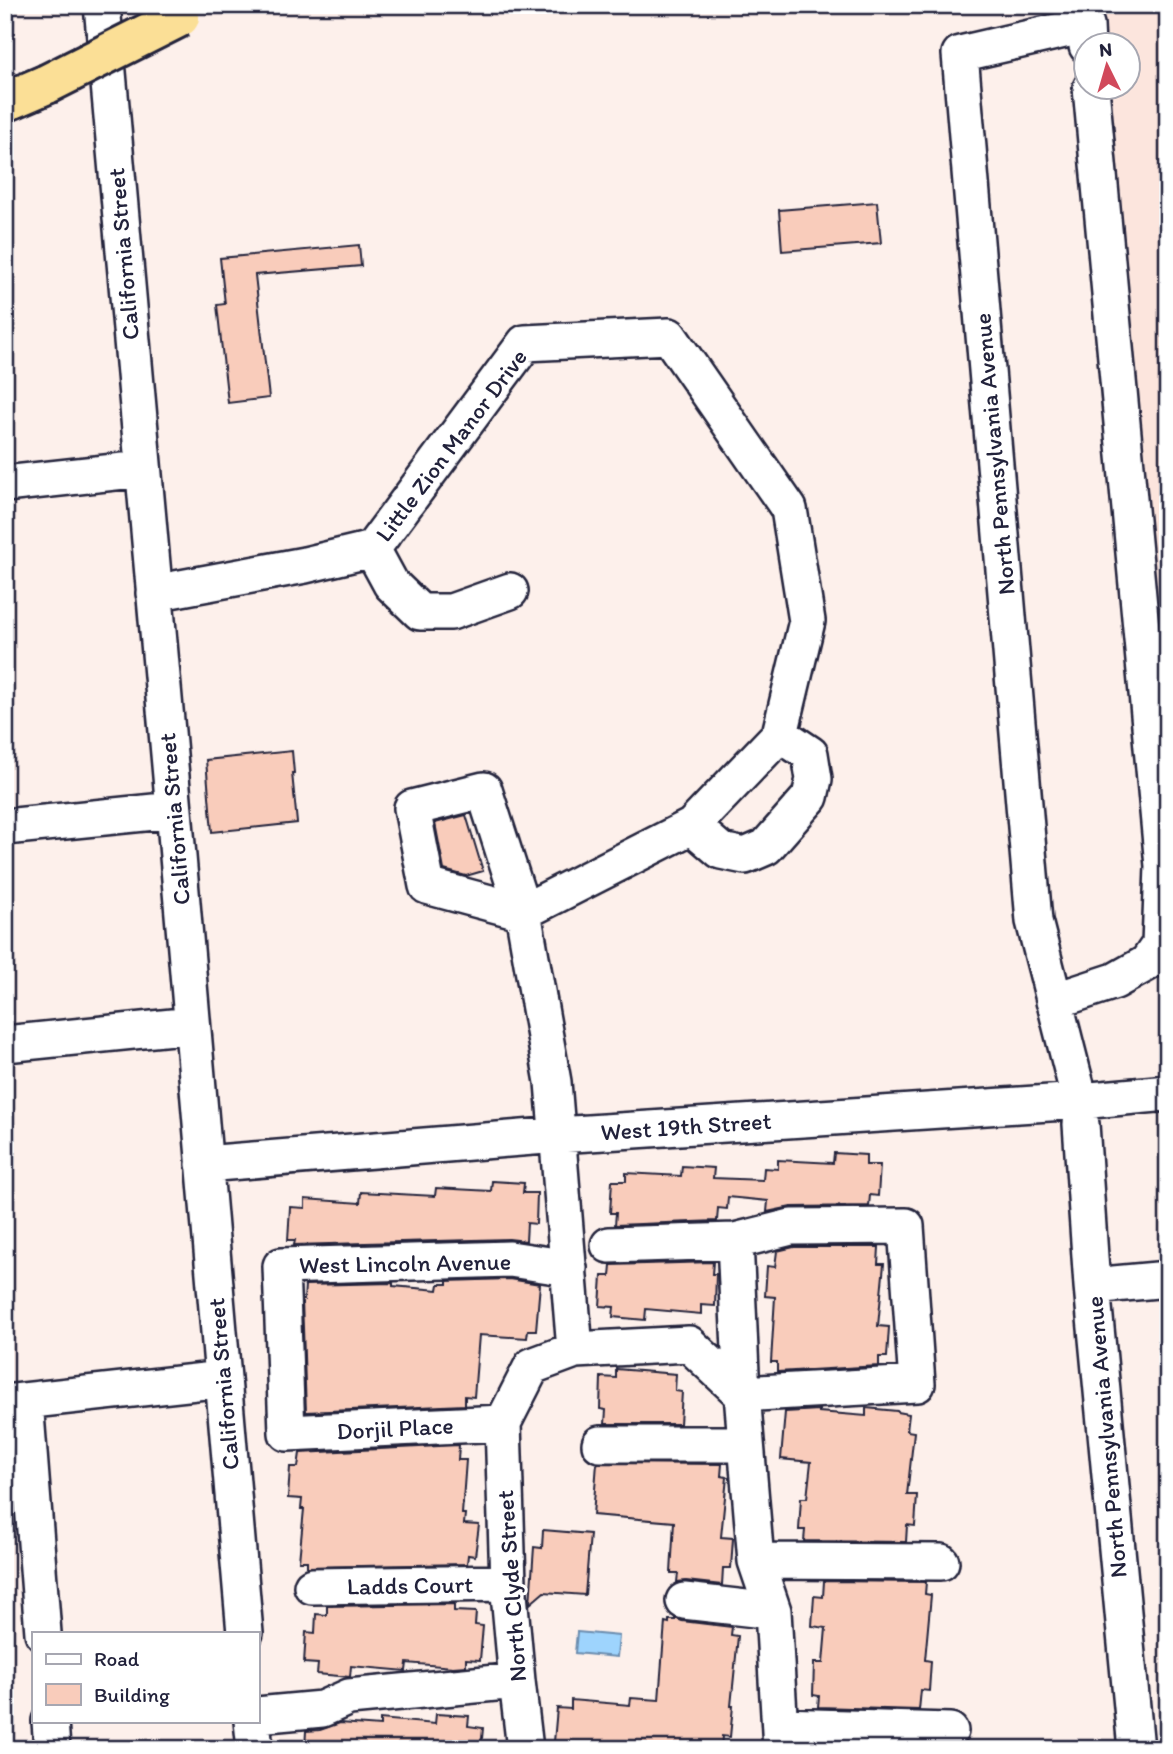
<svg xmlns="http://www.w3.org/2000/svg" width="1173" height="1754" viewBox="0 0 1173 1754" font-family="Itim,sans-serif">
	<rect width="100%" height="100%" fill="#fdf0eb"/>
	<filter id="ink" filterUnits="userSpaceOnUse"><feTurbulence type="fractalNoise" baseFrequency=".0143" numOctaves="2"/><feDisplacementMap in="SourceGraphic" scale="14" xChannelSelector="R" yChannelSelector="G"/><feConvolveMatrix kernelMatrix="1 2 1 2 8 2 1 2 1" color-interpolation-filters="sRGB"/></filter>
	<g filter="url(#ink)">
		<!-- built -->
		<path fill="#fce5dd" d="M 1102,5 L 1168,5 L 1168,732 L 1110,88 L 1128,88 L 1128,46 L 1106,45 Z"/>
		<!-- water -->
		<path fill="#9ed4fd" stroke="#6c8daf" stroke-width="2" d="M 577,1632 L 619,1636 L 617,1657 L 575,1653 Z"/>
		<!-- building -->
		<path fill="#f9ccbb" stroke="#22223b" stroke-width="2" d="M 877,202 L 881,243 L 782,251 L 779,210 Z
			M 359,245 L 361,266 L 255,275 L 269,398 L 228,403 L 217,305 L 225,304 L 220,258 Z
			M 292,751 L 294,773 L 292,773 L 297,823 L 212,832 L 206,760 Z
			M 466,815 L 483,871 L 466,876 L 444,870 L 435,823 Z
			M 834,1153 L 866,1155 L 866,1165 L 880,1165 L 878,1196 L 870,1195 L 869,1206 L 791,1207 L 767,1212 L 768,1201 L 728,1197 L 727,1209 L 718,1208 L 717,1221 L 615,1225 L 616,1213 L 610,1213 L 612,1181 L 626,1181 L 626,1173 L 681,1176 L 682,1166 L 714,1168 L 713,1178 L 763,1180 L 764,1168 L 778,1169 L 778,1160 L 833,1163 Z
			M 492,1181 L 524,1183 L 523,1193 L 537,1193 L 536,1224 L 527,1223 L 526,1241 L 509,1239 L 294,1245 L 295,1240 L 288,1240 L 290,1207 L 305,1208 L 305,1199 L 360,1203 L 361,1192 L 435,1196 L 436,1188 L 491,1191 Z
			M 794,1247 L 879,1247 L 878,1264 L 884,1264 L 878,1326 L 889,1327 L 887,1357 L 879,1357 L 879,1366 L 777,1372 L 777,1362 L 771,1362 L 775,1297 L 765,1296 L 767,1266 L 775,1267 L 777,1251 Z
			M 713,1262 L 712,1274 L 716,1274 L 715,1306 L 701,1305 L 701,1314 L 646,1309 L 645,1320 L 613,1317 L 614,1307 L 600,1306 L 602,1276 L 610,1276 L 611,1265 Z
			M 509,1279 L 540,1284 L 536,1330 L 528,1330 L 527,1338 L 479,1335 L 474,1397 L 465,1396 L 465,1405 L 306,1412 L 302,1300 L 304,1300 L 305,1285 L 393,1283 L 393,1286 L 438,1290 L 439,1284 L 447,1284 L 447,1281 Z
			M 616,1369 L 676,1374 L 675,1391 L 682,1392 L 680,1424 L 605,1424 L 606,1410 L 600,1409 L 601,1377 L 616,1378 Z
			M 866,1408 L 897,1411 L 898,1412 L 909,1414 L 907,1431 L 914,1432 L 907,1495 L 917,1495 L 915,1526 L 907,1525 L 906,1542 L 804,1541 L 805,1530 L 799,1530 L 801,1498 L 807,1498 L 811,1462 L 781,1459 L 785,1412 L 819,1410 L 819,1412 L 866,1416 Z
			M 459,1445 L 458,1460 L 466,1460 L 462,1514 L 465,1514 L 464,1524 L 479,1525 L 475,1556 L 468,1555 L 467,1564 L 307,1567 L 307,1561 L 299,1561 L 304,1509 L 301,1509 L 302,1499 L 288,1498 L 290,1467 L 298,1467 L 300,1453 Z
			M 597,1463 L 722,1464 L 721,1476 L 727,1477 L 721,1537 L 733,1538 L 731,1568 L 723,1568 L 722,1585 L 686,1581 L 677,1582 L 678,1573 L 671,1573 L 674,1522 L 593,1515 Z
			M 543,1530 L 590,1534 L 585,1595 L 544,1592 L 530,1604 L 534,1547 L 542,1548 Z
			M 824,1581 L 926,1582 L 925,1594 L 931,1595 L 925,1660 L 931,1661 L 929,1691 L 921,1690 L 919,1710 L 818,1707 L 819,1696 L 813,1695 L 814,1663 L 823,1663 L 826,1628 L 812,1626 L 814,1596 L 823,1597 Z
			M 454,1604 L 454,1611 L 476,1612 L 475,1625 L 483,1626 L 480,1660 L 466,1659 L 466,1666 L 453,1667 L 407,1663 L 406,1671 L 351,1666 L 350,1677 L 317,1674 L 318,1664 L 304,1663 L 306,1632 L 315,1633 L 316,1614 L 327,1615 L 327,1606 Z
			M 675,1618 L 682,1621 L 732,1627 L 731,1635 L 738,1636 L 731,1706 L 733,1706 L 730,1737 L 722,1736 L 721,1749 L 562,1749 L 562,1743 L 554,1742 L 557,1708 L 571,1709 L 571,1700 L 630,1705 L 631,1698 L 659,1700 L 665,1622 L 669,1623 L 669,1620 L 675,1620 Z
			M 436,1714 L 469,1716 L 468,1726 L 483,1728 L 481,1749 L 305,1749 L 306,1731 L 320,1730 L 340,1723 L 380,1726 L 380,1719 L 435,1724 Z"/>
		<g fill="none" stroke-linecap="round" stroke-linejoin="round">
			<defs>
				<path id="minor" d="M 102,5 L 174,810 L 245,1633
					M 5,484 L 142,469
					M 372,549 L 391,584 L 420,612 L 451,612 L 510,591
					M 154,593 L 305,565 L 372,549 L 525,343 L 669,336 L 789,509 L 807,621 L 780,734 L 692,826 L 523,912 L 427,886 L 412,808 L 484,790 L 523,912 L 553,1082 L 575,1350
					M 692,826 L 721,851 L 745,856 L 766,847 L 810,797 L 814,779 L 810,754 L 780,734
					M 5,827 L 174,810
					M 1054,1001 L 1115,981 L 1147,963 L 1160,944 L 1163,866 L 1091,88
					M 5,1044 L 192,1025
					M 1080,1101 L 1034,921 L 960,54 L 1086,25 L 1087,46
					M 1081,1124 L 1092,1286 L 1136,1749
					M 204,1164 L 558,1135 L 1080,1101 L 1168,1093
					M 609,1245 L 735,1241 L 791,1227 L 906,1226 L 917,1384 L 742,1394 L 735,1241
					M 1092,1286 L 1168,1279
					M 25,1401 L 43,1633
					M 5,1403 L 223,1379
					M 503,1423 L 287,1433 L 281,1266 L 510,1259 L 569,1268
					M 600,1444 L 746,1444
					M 756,1561 L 941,1562
					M 312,1586 L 508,1583
					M 684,1601 L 773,1611
					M 257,1715 L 322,1709 L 349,1697 L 517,1681
					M 50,1721 L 52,1749
					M 252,1721 L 255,1749
					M 780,1726 L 950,1731
					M 525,1749 L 517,1681 L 508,1583 L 503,1423 L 532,1366 L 575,1350 L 689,1344 L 742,1394 L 756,1561 L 773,1611 L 781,1749"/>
				<path id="highway" d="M 5,102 L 47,84"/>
			</defs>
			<!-- minor casing -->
			<use href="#minor" stroke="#22223b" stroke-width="40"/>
			<!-- highway casing -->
			<use href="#highway" stroke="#22223b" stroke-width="44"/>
			<!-- minor -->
			<use href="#minor" stroke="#fff" stroke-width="35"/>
			<!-- highway -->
			<use href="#highway" stroke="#fbdf96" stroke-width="38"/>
			<defs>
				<path id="highway-bridge" d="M 47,84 L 180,17"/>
			</defs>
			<!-- highway-bridge casing -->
			<use href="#highway-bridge" stroke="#22223b" stroke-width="44" stroke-linecap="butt"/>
			<!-- highway-bridge -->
			<use href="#highway-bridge" stroke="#fbdf96" stroke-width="38"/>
		</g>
	</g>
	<g text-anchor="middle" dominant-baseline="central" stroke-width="6" stroke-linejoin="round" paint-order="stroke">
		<!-- street labels -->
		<g font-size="24" fill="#22223b" stroke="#fff">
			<text transform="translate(123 254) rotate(-95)">California Street</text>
			<text transform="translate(451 445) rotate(-53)">Little Zion Manor Drive</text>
			<text transform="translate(994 454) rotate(-95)">North Pennsylvania Avenue</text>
			<text transform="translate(174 819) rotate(-95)">California Street</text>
			<text transform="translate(686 1126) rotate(-4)">West 19th Street</text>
			<text transform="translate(405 1263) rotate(-1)">West Lincoln Avenue</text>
			<text transform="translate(223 1384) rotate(-95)">California Street</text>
			<text transform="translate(395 1428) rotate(-3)">Dorjil Place</text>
			<text transform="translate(1106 1437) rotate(-95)">North Pennsylvania Avenue</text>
			<text transform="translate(410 1585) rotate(-1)">Ladds Court</text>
			<text transform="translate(511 1586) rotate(-94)">North Clyde Street</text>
		</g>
	</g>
	<!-- margin -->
	<rect width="1173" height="1754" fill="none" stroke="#fff" stroke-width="28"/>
	<rect x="14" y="14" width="1145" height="1726" fill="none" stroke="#22223b" stroke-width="2.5" filter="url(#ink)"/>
	<!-- legend -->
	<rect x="32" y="1632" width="228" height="91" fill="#ffffff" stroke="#a7a7b1" stroke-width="2"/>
	<rect x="46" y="1654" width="35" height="10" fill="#ffffff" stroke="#a7a7b1" stroke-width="2"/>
	<text x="94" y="1666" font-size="21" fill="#22223b">Road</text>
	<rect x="46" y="1684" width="35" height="21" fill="#f9ccbb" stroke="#a7a7b1" stroke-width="2"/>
	<text x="94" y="1702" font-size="21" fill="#22223b">Building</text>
	<!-- north arrow -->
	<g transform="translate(1107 66) rotate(355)"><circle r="33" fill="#ffffff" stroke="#a7a7b1" stroke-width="2"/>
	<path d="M0-5L12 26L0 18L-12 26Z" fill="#d1495b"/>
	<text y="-10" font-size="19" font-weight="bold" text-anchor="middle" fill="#22223b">N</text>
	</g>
</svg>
